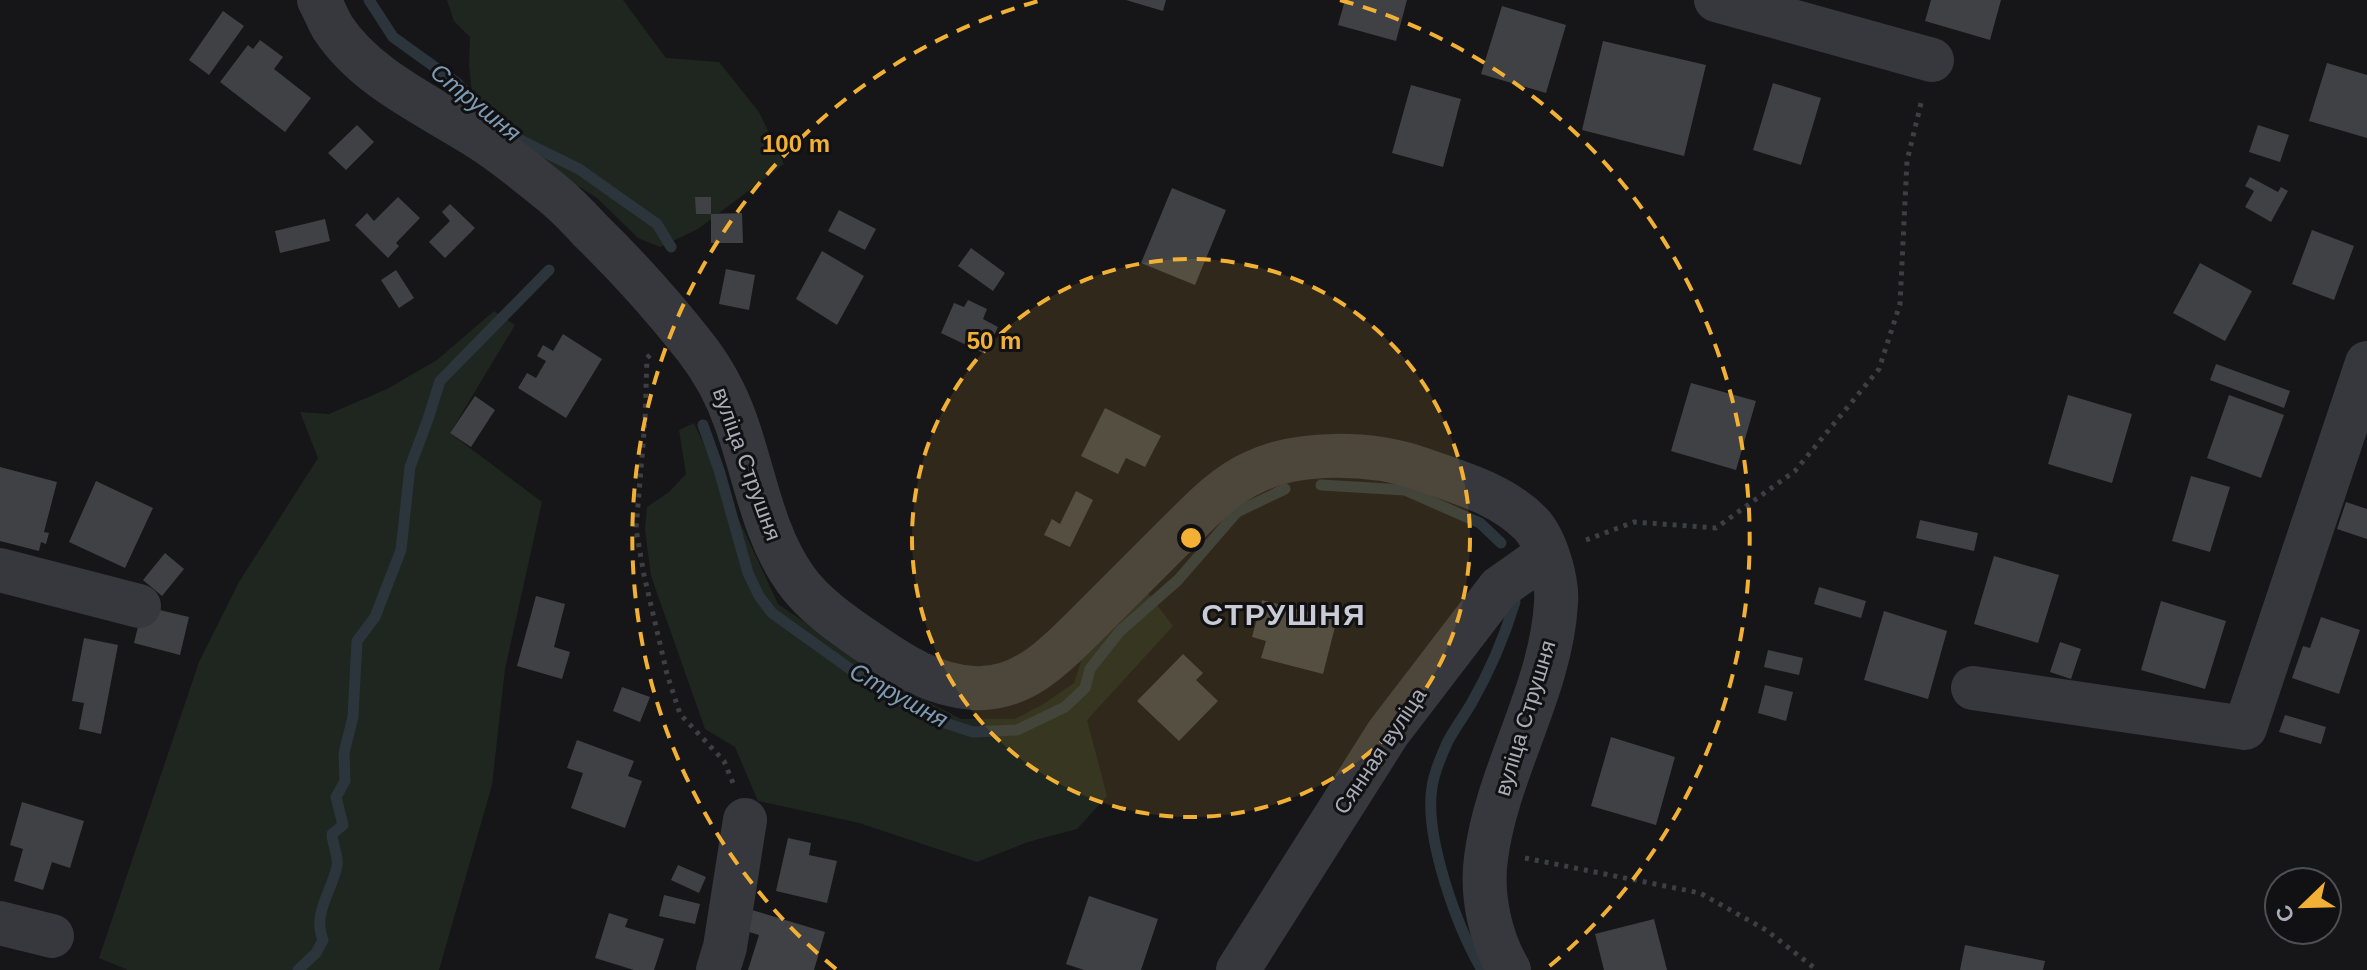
<svg xmlns="http://www.w3.org/2000/svg" width="2367" height="970" viewBox="0 0 2367 970" font-family="Helvetica,sans-serif">
	<rect width="100%" height="100%" fill="#161618"/>
	<!-- green -->
	<path fill="#1e261f" d="M 447,0 L 623,0 L 666,58 L 719,62 L 759,112 L 784,164 L 698,229 L 660,247 L 638,238 L 597,198 L 524,152 L 472,92 L 469,65 L 470,37 L 454,21 Z
		M 494,311 L 515,325 L 450,433 L 542,502 L 505,669 L 492,785 L 439,970 L 128,970 L 99,958 L 199,662 L 239,582 L 318,458 L 300,412 L 329,414 L 387,389 L 437,360 Z
		M 694,423 L 778,604 L 901,688 L 961,719 L 1015,719 L 1042,705 L 1074,683 L 1086,647 L 1147,592 L 1173,626 L 1087,720 L 1107,796 L 1077,829 L 1028,842 L 977,862 L 859,823 L 758,801 L 735,747 L 705,729 L 651,576 L 645,530 L 647,507 L 669,492 L 686,474 L 679,430 Z"/>
	<g fill="none" stroke-linecap="round" stroke-linejoin="round">
		<!-- stream -->
		<path stroke="#2c353c" stroke-width="11" d="M 369,0 L 393,37 L 457,83 L 476,104 L 520,140 L 579,169 L 657,224 L 671,247
			M 703,425 L 719,470 L 748,573 L 759,596 L 772,613 L 874,686 L 933,719 L 973,732 L 1017,730 L 1065,707 L 1085,688 L 1090,669 L 1120,631 L 1178,580 L 1237,512 L 1285,489
			M 1321,485 L 1405,490 L 1480,523 L 1501,543
			M 298,970 L 316,953 L 323,940 C 312,914 332,891 337,866 C 339,856 332,844 332,834 L 343,825 L 336,797 L 345,781 L 344,753 L 353,717 L 357,641 L 375,617 L 401,550 L 410,467 L 428,419 L 440,381 L 549,270
			M 1482,970 C 1457,927 1424,837 1432,787 C 1434,773 1442,754 1448,741 C 1455,728 1464,716 1471,704 C 1490,671 1504,638 1515,602"/>
	</g>
	<!-- building -->
	<path fill="#404145" d="M 1126,0 L 1166,0 L 1163,11 Z
		M 1345,0 L 1407,0 L 1396,41 L 1338,25 Z
		M 1931,0 L 2001,0 L 1990,40 L 1925,21 Z
		M 1502,6 L 1566,25 L 1546,93 L 1481,74 Z
		M 223,11 L 244,26 L 209,75 L 189,60 Z
		M 260,40 L 283,57 L 274,69 L 311,98 L 285,132 L 220,82 L 248,45 L 253,49 Z
		M 1603,41 L 1706,65 L 1684,156 L 1582,130 Z
		M 2327,63 L 2367,75 L 2367,138 L 2309,121 Z
		M 1773,83 L 1821,98 L 1801,165 L 1753,150 Z
		M 1411,85 L 1461,99 L 1443,167 L 1392,153 Z
		M 357,125 L 374,142 L 346,170 L 328,153 Z
		M 2258,125 L 2289,135 L 2280,162 L 2249,152 Z
		M 2250,177 L 2278,192 L 2281,187 L 2288,191 L 2271,222 L 2245,207 L 2254,191 L 2245,186 Z
		M 1172,188 L 1226,210 L 1195,285 L 1141,263 Z
		M 398,197 L 420,218 L 396,243 L 399,246 L 388,258 L 355,225 L 367,213 L 374,221 Z
		M 695,197 L 711,197 L 711,214 L 696,214 Z
		M 450,204 L 475,228 L 445,258 L 429,242 L 450,221 L 442,212 Z
		M 839,210 L 876,229 L 865,250 L 828,231 Z
		M 742,213 L 743,243 L 711,243 L 711,214 Z
		M 325,219 L 330,241 L 280,253 L 275,231 Z
		M 2312,230 L 2354,246 L 2334,300 L 2292,284 Z
		M 971,248 L 1005,273 L 993,291 L 958,266 Z
		M 822,251 L 864,276 L 837,325 L 796,299 Z
		M 2200,263 L 2252,291 L 2225,341 L 2173,313 Z
		M 726,269 L 755,275 L 749,310 L 719,304 Z
		M 396,270 L 414,298 L 399,308 L 381,280 Z
		M 968,300 L 987,309 L 983,319 L 998,327 L 985,354 L 941,333 L 954,303 L 964,307 Z
		M 563,334 L 602,359 L 566,418 L 518,388 L 527,373 L 536,378 L 546,361 L 537,356 L 543,345 L 553,351 Z
		M 2216,364 L 2290,391 L 2284,408 L 2210,380 Z
		M 1691,383 L 1756,401 L 1736,470 L 1671,451 Z
		M 2068,395 L 2132,414 L 2112,483 L 2048,464 Z
		M 2229,395 L 2284,415 L 2261,478 L 2207,458 Z
		M 475,396 L 495,410 L 471,447 L 450,433 Z
		M 1105,408 L 1161,436 L 1145,467 L 1126,458 L 1118,474 L 1081,456 Z
		M 0,467 L 57,482 L 44,532 L 49,533 L 46,544 L 41,542 L 39,551 L 0,541 Z
		M 2191,476 L 2230,487 L 2210,552 L 2172,541 Z
		M 96,481 L 153,508 L 125,568 L 69,542 Z
		M 1076,491 L 1093,500 L 1070,547 L 1044,535 L 1052,519 L 1060,524 Z
		M 2346,502 L 2367,509 L 2367,539 L 2337,529 Z
		M 1920,520 L 1978,533 L 1974,551 L 1916,538 Z
		M 165,553 L 184,569 L 162,596 L 143,580 Z
		M 1994,556 L 2059,575 L 2038,643 L 1974,624 Z
		M 1819,587 L 1866,601 L 1861,618 L 1814,604 Z
		M 536,596 L 565,604 L 554,647 L 570,652 L 562,679 L 517,666 Z
		M 1262,600 L 1337,619 L 1323,674 L 1261,658 L 1266,641 L 1252,637 Z
		M 2161,601 L 2226,621 L 2205,689 L 2141,670 Z
		M 143,606 L 189,617 L 180,655 L 134,643 Z
		M 1884,611 L 1947,631 L 1928,699 L 1864,680 Z
		M 2321,617 L 2360,630 L 2339,694 L 2292,678 L 2303,646 L 2310,648 Z
		M 84,638 L 118,645 L 101,734 L 79,729 L 84,703 L 72,701 Z
		M 2060,642 L 2081,649 L 2071,679 L 2050,672 Z
		M 1768,650 L 1803,658 L 1799,675 L 1764,667 Z
		M 1183,654 L 1203,673 L 1196,680 L 1218,701 L 1179,741 L 1137,701 Z
		M 1765,685 L 1793,692 L 1786,721 L 1758,713 Z
		M 622,687 L 650,697 L 640,722 L 613,711 Z
		M 2285,715 L 2326,727 L 2321,744 L 2279,732 Z
		M 1611,737 L 1675,757 L 1656,825 L 1591,806 Z
		M 577,740 L 634,761 L 628,776 L 642,781 L 625,828 L 571,808 L 583,773 L 567,768 Z
		M 22,802 L 84,821 L 70,868 L 52,862 L 43,890 L 14,881 L 23,849 L 10,845 Z
		M 788,838 L 811,843 L 809,855 L 837,861 L 827,903 L 776,891 Z
		M 678,865 L 706,877 L 699,893 L 671,880 Z
		M 664,895 L 700,904 L 695,924 L 659,916 Z
		M 1089,896 L 1158,919 L 1141,970 L 1084,970 L 1066,964 Z
		M 752,910 L 825,932 L 814,970 L 748,970 L 759,935 L 746,931 Z
		M 609,913 L 628,919 L 625,927 L 664,939 L 654,970 L 634,970 L 595,958 Z
		M 1654,919 L 1667,970 L 1604,970 L 1595,934 Z
		M 1965,945 L 2045,961 L 2043,970 L 1960,970 Z"/>
	<g fill="none" stroke-linecap="round" stroke-linejoin="round">
		<!-- path -->
		<path stroke="#3d3f44" stroke-width="5" stroke-dasharray="4 6" stroke-linecap="butt" d="M 650,355 L 647,358 L 645,420 L 636,529 L 644,575 L 667,674 L 680,714 L 724,761 L 733,783
			M 1586,540 L 1634,522 L 1716,528 L 1795,471 L 1879,369 L 1900,304 L 1907,161 L 1922,99
			M 1525,858 L 1700,893 L 1766,930 L 1817,970"/>
		<!-- minor -->
		<path stroke="#37383d" stroke-width="44" d="M 319,0 C 324,9 328,20 333,28 C 366,78 427,105 476,136 C 503,152 528,174 552,193 C 566,204 578,217 590,230 C 628,267 663,306 696,348 C 713,370 727,396 736,422 C 755,475 763,534 796,580 C 814,605 843,625 868,642 C 901,665 932,685 973,688 C 1019,691 1051,660 1081,630 C 1111,600 1141,570 1171,540 C 1196,516 1220,488 1252,473 C 1298,450 1370,452 1418,468 C 1457,482 1501,493 1531,524 C 1546,540 1558,581 1556,603 C 1551,691 1497,771 1486,858 C 1481,895 1490,938 1509,970
			M 1716,0 L 1932,60
			M 0,570 L 139,606
			M 1973,688 L 2245,728 L 2367,363
			M 0,923 L 52,936
			M 718,970 L 725,947 L 745,820
			M 1238,970 L 1388,733 L 1499,588 L 1547,554"/>
	</g>
	<!-- distance rings -->
	<circle cx="1191" cy="538" r="279" fill="#f2b134" fill-opacity=".12"/>
	<g fill="none" stroke="#f2b134" stroke-width="4" stroke-dasharray="14 10">
		<circle cx="1191" cy="538" r="279"/>
		<path d="M836 969A558 558 0 0 1 1042 0M1340 0A558 558 0 0 1 1546 969"/>
	</g>
	<g text-anchor="middle" dominant-baseline="central" stroke-width="6" stroke-linejoin="round" paint-order="stroke">
		<!-- street labels -->
		<g font-size="22" fill="#a8adb8" stroke="#111113">
			<text transform="translate(747 464) rotate(70)">вуліца Струшня</text>
			<text transform="translate(1525 718) rotate(-73)">вуліца Струшня</text>
			<text transform="translate(1380 751) rotate(-56)">Сянная вуліца</text>
		</g>
		<!-- water labels -->
		<g font-size="24" font-style="italic" fill="#7f9bb3" stroke="#111113">
			<text transform="translate(476 102) rotate(39)">Струшня</text>
			<text transform="translate(899 695) rotate(29)">Струшня</text>
		</g>
		<!-- district labels -->
		<g font-size="30" font-weight="bold" letter-spacing="2" fill="#c9ccd4" stroke="#111113">
			<text x="1284" y="614">СТРУШНЯ</text>
		</g>
	</g>
	<circle cx="1191" cy="538" r="12" fill="#f2b134" stroke="#111113" stroke-width="4"/>
	<g font-size="24" text-anchor="middle" font-weight="bold" fill="#f2b134" stroke="#111113" stroke-width="6" stroke-linejoin="round" paint-order="stroke">
		<text x="796" y="152">100 m</text>
		<text x="994" y="349">50 m</text>
	</g>
	<!-- north arrow -->
	<g transform="translate(2303 906) rotate(247)"><circle r="38" fill="#111113" stroke="#4d4f55" stroke-width="2"/>
	<path d="M0-6L14 30L0 20L-14 30Z" fill="#f2b134"/>
	<text y="-12" font-size="22" font-weight="bold" text-anchor="middle" fill="#a8adb8">С</text>
	</g>
</svg>
